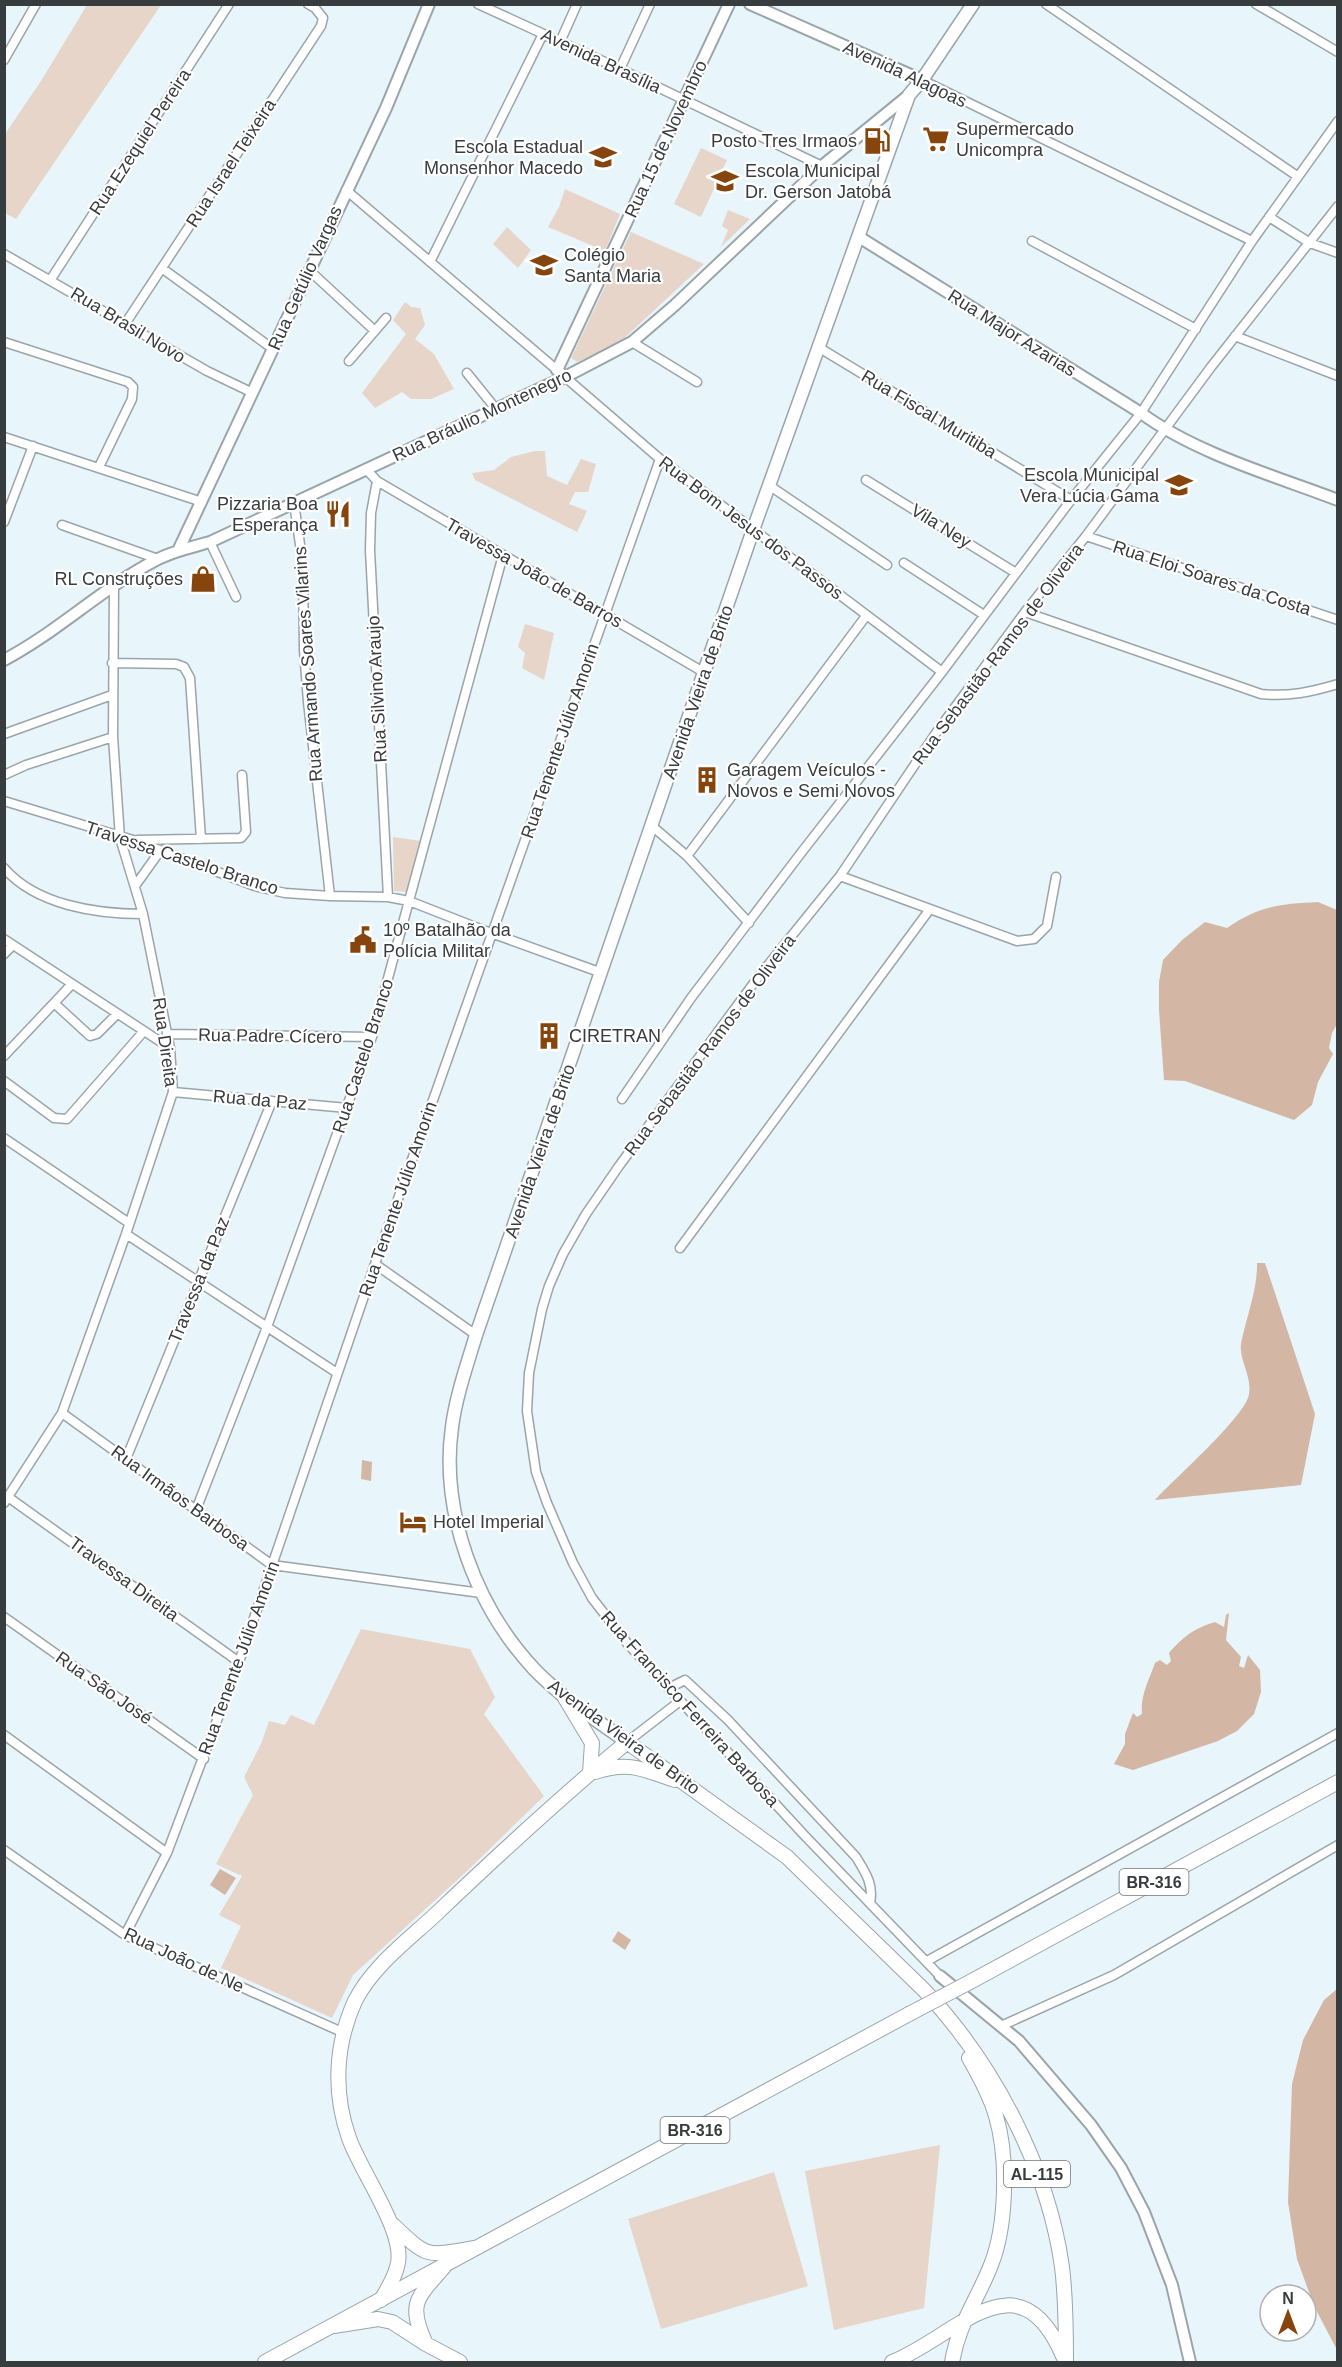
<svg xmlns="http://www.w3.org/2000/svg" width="1342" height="2367" viewBox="0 0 1342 2367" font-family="Helvetica,sans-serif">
	<rect width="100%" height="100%" fill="#e8f5fa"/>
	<!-- green -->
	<path fill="#e7d5c9" d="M 87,5 L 161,5 L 16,219 L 5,213 L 5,134 L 41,81 Z
		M 701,148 L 727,160 L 701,217 L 674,204 Z
		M 565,189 L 620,214 L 605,251 L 548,227 L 559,207 Z
		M 728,210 L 750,219 L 721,247 L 728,230 L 722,226 Z
		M 507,227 L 531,250 L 518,268 L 493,244 Z
		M 631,232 L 704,264 L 618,344 L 577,362 L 571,358 Z
		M 405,302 L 411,307 L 420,308 L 425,325 L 415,339 L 434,354 L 454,389 L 431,399 L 411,399 L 402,392 L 375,408 L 362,393 L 406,334 L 393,320 Z
		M 535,451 L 545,451 L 547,476 L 567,485 L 581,459 L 596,464 L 588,492 L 575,492 L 569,504 L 587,511 L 577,532 L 475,480 L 472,473 L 494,470 L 511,457 Z
		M 525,624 L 554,633 L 544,680 L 522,668 L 525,653 L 518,647 Z
		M 393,837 L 421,841 L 407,892 L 394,891 Z
		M 361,1629 L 470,1649 L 495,1697 L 484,1714 L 544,1796 L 466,1872 L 353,1975 L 332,2018 L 221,1968 L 241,1926 L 219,1915 L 242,1876 L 216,1864 L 253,1795 L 244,1777 L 261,1744 L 269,1721 L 285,1725 L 291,1715 L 314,1725 Z
		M 940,2145 L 924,2308 L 834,2330 L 805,2171 Z
		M 774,2172 L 808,2286 L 661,2329 L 628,2219 Z"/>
	<!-- water -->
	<path fill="#d3b6a3" d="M 1318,902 L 1337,910 L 1338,1022 L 1332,1033 L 1329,1048 L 1333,1054 L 1318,1082 L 1312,1105 L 1294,1120 L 1185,1081 L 1164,1080 L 1159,1010 L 1159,982 L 1163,960 L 1182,940 L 1205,922 L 1227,928 C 1259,906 1280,904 1318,902 Z
		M 1257,1263 L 1265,1263 L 1315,1414 L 1301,1485 L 1155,1500 C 1173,1480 1247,1415 1249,1394 C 1252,1376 1239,1360 1241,1344 C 1246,1318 1258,1288 1257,1263 Z
		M 362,1460 L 372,1462 L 371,1481 L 361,1479 Z
		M 1229,1613 L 1226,1640 L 1241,1657 L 1239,1666 L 1244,1668 L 1248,1655 L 1260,1670 L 1261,1692 L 1254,1714 L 1237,1731 L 1218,1741 L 1133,1770 L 1114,1764 L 1125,1744 L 1125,1734 L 1133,1713 L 1137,1717 L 1142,1714 C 1140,1696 1149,1680 1155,1663 L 1160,1660 L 1167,1665 L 1171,1661 L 1169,1653 C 1183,1637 1194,1628 1215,1622 L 1224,1627 L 1226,1615 Z
		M 220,1869 L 236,1878 L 225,1895 L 210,1885 Z
		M 618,1931 L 631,1940 L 625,1950 L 612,1941 Z
		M 1337,1989 L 1337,2362 L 1336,2348 L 1314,2306 L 1297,2259 L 1288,2202 L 1292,2084 L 1303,2040 L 1324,2000 Z"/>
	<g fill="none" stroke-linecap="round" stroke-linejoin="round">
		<defs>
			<path id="minor" d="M 478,4 L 620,69 L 822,166
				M 1046,4 L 1297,176
				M 1256,4 L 1338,52
				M 560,42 L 577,4
				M 4,60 L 36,4
				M 620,69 L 650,4
				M 922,80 L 1252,241
				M 346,190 L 557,370
				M 1269,217 L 1310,243 L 1338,253
				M 1032,241 L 1196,329
				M 4,254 L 207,371 L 253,393
				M 430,262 L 543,34
				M 163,269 L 273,349
				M 310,271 L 375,331
				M 51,279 L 229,4
				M 125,324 L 321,26 L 323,18 L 315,8 L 308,4
				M 1235,336 L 1338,376
				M 4,342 L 128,382 L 133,387 L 132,399 L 99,467
				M 632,342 L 697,382
				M 818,347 L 1071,500
				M 349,361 L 386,318
				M 467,373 L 496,409
				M 565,377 L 660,459 L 942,672
				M 4,437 L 202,502
				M 366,469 L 377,481 L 705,673
				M 866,480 L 1016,573
				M 377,481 L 371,513 L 370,550 L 388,897
				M 770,486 L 887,565
				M 294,503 L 303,565 L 304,650 L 308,702 L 330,896
				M 4,522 L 33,446
				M 62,525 L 158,559
				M 1086,536 L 1338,620
				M 210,542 L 236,597
				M 904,563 L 984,615
				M 1025,612 L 1261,694 C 1289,697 1311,692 1338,684
				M 112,663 L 176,664 L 184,667 L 190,678 L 201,839
				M 4,734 L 112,695
				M 4,775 L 26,765 L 113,737
				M 4,801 L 133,840 L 255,886 L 285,893 L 330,896 L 388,897 L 409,901 L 491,933 L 602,973
				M 652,826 L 687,856 L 749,923
				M 137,840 L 241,838 L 246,832 L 242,775
				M 687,856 L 866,616
				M 4,868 C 36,905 96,914 143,914
				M 840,876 L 1017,941 L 1034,939 L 1047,926 L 1056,877
				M 135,886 L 160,851
				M 4,939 L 170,1048
				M 4,954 L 13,945
				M 54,1003 L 90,1036 L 97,1034 L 117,1014
				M 167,1034 L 372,1037
				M 4,1056 L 72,984
				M 4,1081 L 54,1118 L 67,1119 L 144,1031
				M 173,1092 L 347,1108
				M 622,1099 L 691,998 L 801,853 L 942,672 L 1071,500 L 1141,413 L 1252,241 L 1338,121
				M 4,1138 L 129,1223
				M 126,1234 L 337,1373
				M 680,1248 L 930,909
				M 375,1264 L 476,1335
				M 62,1413 L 272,1565 L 481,1593
				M 126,1459 L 272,1101
				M 8,1497 L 239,1662
				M 4,1503 L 62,1413 L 126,1234 L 173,1092 L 170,1048 L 143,914 L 120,838 L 113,737 L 114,586
				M 196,1510 L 267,1327 L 372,1037 L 503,555
				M 4,1617 L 204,1759
				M 669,1688 L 685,1680 L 728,1720 L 856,1857 C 865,1872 874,1884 870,1903
				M 4,1735 L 167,1853
				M 627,1742 L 680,1701
				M 4,1850 L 125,1935 L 344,2033
				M 125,1935 L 167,1853 L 239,1662 L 375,1264 L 660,459
				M 927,1961 L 1338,1733
				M 940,1976 L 805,1836 L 627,1643 L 592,1598 L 573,1563 L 547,1503 L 536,1472 L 527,1411 L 529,1373 L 542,1309 L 549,1286 L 563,1254 L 586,1214 L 619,1166 L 756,980 L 840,876 L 936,733 L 1025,612 L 1086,536 L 1211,367 L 1338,206
				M 1001,2026 L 1114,1975 L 1338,1845"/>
			<path id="tertiary" d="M 750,4 L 922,80
				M 859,237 L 1141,413 C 1195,453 1275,476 1338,500
				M 565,377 L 557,370 L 729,4
				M 178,551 L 386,108 L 429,4
				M 4,660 C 59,631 103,587 158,559 C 174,551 192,547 210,542 L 565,377 L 632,342 L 675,305 L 822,166 L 909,95
				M 940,1976 L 1019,2041 L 1091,2125 L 1121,2168 L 1144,2212 L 1172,2285 L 1190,2362"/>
			<path id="secondary" d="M 627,1742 C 595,1719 562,1698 534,1669 C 476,1607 440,1512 452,1427 C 456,1396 467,1365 476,1335 L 753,530 L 909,95 L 922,80 L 973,4"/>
			<path id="primary" d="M 565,1698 L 592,1743 L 590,1773
				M 595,1772 C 629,1761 642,1769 675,1780
				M 392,2224 C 429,2259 425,2256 475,2248
				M 381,2300 C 387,2290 394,2279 397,2267 C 408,2235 360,2171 349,2138 C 333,2093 335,2045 355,2001 C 372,1967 407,1941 435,1915 C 497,1856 561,1797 627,1742 L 787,1857 L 924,1990 C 993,2063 1048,2167 1062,2267 C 1066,2299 1066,2331 1066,2362
				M 334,2326 L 378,2319 L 392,2322 L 426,2344 L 460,2362
				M 426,2344 C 407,2303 417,2298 444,2267
				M 892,2362 C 955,2338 1018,2251 1063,2356
				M 952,2362 C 959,2322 977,2301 991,2265 C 1007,2225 1008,2157 996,2116 C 990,2095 980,2077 969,2058"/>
			<path id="trunk" d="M 970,1982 L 1338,1782
				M 265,2362 L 909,2014"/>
		</defs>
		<!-- minor casing -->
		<use href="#minor" stroke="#9aa5aa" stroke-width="11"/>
		<!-- tertiary casing -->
		<use href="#tertiary" stroke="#9aa5aa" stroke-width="14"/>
		<!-- secondary casing -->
		<use href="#secondary" stroke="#9aa5aa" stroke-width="15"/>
		<!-- primary casing -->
		<use href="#primary" stroke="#9aa5aa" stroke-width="16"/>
		<!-- trunk casing -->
		<use href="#trunk" stroke="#9aa5aa" stroke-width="16"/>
		<!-- minor -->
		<use href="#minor" stroke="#fff" stroke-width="8"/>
		<!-- tertiary -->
		<use href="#tertiary" stroke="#fff" stroke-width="10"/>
		<!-- secondary -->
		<use href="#secondary" stroke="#fff" stroke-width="12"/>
		<!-- primary -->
		<use href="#primary" stroke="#fff" stroke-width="14"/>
		<!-- trunk -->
		<use href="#trunk" stroke="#fff" stroke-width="14"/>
		<defs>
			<path id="trunk-bridge" d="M 909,2014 L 970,1982"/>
		</defs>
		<!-- trunk-bridge casing -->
		<use href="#trunk-bridge" stroke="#9aa5aa" stroke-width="16" stroke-linecap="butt"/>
		<!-- trunk-bridge -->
		<use href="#trunk-bridge" stroke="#fff" stroke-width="14"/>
	</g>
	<!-- icons -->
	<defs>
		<symbol id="supermarket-bare" viewBox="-9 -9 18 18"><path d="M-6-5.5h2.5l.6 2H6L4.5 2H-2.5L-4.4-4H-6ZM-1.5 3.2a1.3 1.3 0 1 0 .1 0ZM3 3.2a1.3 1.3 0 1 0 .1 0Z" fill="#85450c" stroke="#fff" stroke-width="2.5" paint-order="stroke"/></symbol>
		<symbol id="fuel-bare" viewBox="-9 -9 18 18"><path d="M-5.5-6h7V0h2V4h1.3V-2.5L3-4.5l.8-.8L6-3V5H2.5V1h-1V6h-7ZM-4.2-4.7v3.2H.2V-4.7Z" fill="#85450c" stroke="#fff" stroke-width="2.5" paint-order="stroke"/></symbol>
		<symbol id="school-bare" viewBox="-9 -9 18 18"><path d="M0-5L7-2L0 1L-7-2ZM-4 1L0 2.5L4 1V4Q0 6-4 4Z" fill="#85450c" stroke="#fff" stroke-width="2.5" paint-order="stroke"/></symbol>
		<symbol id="restaurant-bare" viewBox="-9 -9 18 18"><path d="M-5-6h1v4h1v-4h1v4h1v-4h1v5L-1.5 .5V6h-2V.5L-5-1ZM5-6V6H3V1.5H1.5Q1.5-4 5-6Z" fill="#85450c" stroke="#fff" stroke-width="2.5" paint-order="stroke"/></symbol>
		<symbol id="shop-bare" viewBox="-9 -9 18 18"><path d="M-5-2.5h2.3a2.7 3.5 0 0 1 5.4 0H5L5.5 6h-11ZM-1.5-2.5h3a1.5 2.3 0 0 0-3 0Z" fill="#85450c" stroke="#fff" stroke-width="2.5" paint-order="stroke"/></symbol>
		<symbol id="building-bare" viewBox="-9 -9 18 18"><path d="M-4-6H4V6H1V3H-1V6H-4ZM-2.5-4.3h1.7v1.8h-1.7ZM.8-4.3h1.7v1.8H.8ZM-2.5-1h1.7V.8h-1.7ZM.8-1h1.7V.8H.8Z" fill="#85450c" stroke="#fff" stroke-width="2.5" paint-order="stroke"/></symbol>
		<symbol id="civic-bare" viewBox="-9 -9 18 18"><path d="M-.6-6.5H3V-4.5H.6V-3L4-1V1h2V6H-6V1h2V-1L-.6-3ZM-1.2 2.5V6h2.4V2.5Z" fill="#85450c" stroke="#fff" stroke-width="2.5" paint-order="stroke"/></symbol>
		<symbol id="hotel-bare" viewBox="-9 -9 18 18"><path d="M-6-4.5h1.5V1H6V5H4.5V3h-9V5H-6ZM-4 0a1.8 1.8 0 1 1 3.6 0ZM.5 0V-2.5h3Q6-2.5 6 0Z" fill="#85450c" stroke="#fff" stroke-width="2.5" paint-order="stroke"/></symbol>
	</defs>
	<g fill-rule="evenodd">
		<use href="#supermarket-bare" x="917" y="120" width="38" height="38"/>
		<use href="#fuel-bare" x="858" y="122" width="38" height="38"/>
		<use href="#school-bare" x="584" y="138" width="38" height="38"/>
		<use href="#school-bare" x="706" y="162" width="38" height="38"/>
		<use href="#school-bare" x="525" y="246" width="38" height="38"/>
		<use href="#school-bare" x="1160" y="466" width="38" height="38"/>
		<use href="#restaurant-bare" x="319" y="495" width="38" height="38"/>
		<use href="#shop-bare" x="184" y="560" width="38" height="38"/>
		<use href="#building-bare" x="688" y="761" width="38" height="38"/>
		<use href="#civic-bare" x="344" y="921" width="38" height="38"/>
		<use href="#building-bare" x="530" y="1017" width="38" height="38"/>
		<use href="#hotel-bare" x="394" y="1503" width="38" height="38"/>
	</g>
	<g text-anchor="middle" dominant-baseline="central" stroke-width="4.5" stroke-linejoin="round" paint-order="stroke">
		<!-- shield labels -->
		<g fill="#fff" stroke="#737678" stroke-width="1.5">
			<rect x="1119.5" y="1869" width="69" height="26" rx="4.5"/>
			<rect x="660.5" y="2117" width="69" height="26" rx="4.5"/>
			<rect x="1004" y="2161" width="66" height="26" rx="4.5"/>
		</g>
		<g font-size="16" font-weight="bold" fill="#373c3e">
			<text x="1154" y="1882">BR-316</text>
			<text x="695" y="2130">BR-316</text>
			<text x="1037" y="2174">AL-115</text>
		</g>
		<!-- street labels -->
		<g font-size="18" fill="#373c3e" stroke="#fff">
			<text transform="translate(601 61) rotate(25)">Avenida Brasília</text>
			<text transform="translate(905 74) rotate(25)">Avenida Alagoas</text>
			<text transform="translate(666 139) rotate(-65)">Rua 15 de Novembro</text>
			<text transform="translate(140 142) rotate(-57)">Rua Ezequiel Pereira</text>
			<text transform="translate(231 163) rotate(-57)">Rua Israel Teixeira</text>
			<text transform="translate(305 278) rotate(-66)">Rua Getúlio Vargas</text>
			<text transform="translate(128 325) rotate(31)">Rua Brasil Novo</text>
			<text transform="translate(1012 333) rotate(32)">Rua Major Azarias</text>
			<text transform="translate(929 414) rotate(31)">Rua Fiscal Muritiba</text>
			<text transform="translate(482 415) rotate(-25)">Rua Bráulio Montenegro</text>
			<text transform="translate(941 526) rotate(32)">Vila Ney</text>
			<text transform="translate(751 528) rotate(37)">Rua Bom Jesus dos Passos</text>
			<text transform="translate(534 573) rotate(30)">Travessa João de Barros</text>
			<text transform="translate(1212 578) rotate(18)">Rua Eloi Soares da Costa</text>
			<text transform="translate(998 654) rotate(-53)">Rua Sebastião Ramos de Oliveira</text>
			<text transform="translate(308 664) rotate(-94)">Rua Armando Soares Vilarins</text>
			<text transform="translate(377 689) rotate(-93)">Rua Silvino Araujo</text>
			<text transform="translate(698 692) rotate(-71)">Avenida Vieira de Brito</text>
			<text transform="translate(560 741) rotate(-71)">Rua Tenente Júlio Amorin</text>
			<text transform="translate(182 858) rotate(18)">Travessa Castelo Branco</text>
			<text transform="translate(270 1036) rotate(1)">Rua Padre Cícero</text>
			<text transform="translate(165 1042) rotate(82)">Rua Direita</text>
			<text transform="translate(710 1045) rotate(-53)">Rua Sebastião Ramos de Oliveira</text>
			<text transform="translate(363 1056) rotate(-72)">Rua Castelo Branco</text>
			<text transform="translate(260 1100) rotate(5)">Rua da Paz</text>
			<text transform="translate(540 1151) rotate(-71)">Avenida Vieira de Brito</text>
			<text transform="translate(398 1199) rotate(-71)">Rua Tenente Júlio Amorin</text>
			<text transform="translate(199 1280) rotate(-68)">Travessa da Paz</text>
			<text transform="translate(180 1498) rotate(36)">Rua Irmãos Barbosa</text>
			<text transform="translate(124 1579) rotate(36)">Travessa Direita</text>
			<text transform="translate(239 1658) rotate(-70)">Rua Tenente Júlio Amorin</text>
			<text transform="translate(104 1688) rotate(35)">Rua São José</text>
			<text transform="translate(690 1709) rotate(48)">Rua Francisco Ferreira Barbosa</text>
			<text transform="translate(624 1737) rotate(36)">Avenida Vieira de Brito</text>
			<text transform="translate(184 1960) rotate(25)">Rua João de Ne</text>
		</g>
		<!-- poi labels -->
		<g font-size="18" fill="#373c3e" stroke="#fff" text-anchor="start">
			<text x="956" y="129">Supermercado<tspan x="956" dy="21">Unicompra</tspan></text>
			<text x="857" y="141" text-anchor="end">Posto Tres Irmaos</text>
			<text x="583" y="147" text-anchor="end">Escola Estadual<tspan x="583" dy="21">Monsenhor Macedo</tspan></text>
			<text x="745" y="171">Escola Municipal<tspan x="745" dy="21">Dr. Gerson Jatobá</tspan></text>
			<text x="564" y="255">Colégio<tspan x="564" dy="21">Santa Maria</tspan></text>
			<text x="1159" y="475" text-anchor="end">Escola Municipal<tspan x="1159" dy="21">Vera Lúcia Gama</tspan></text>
			<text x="318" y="504" text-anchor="end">Pizzaria Boa<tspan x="318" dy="21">Esperança</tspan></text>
			<text x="183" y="579" text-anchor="end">RL Construções</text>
			<text x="727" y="770">Garagem Veículos -<tspan x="727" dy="21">Novos e Semi Novos</tspan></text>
			<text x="383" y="930">10º Batalhão da<tspan x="383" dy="21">Polícia Militar</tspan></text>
			<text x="569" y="1036">CIRETRAN</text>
			<text x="433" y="1522">Hotel Imperial</text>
		</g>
	</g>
	<!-- border -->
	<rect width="1342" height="2367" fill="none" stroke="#373c3e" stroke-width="12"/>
	<!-- north arrow -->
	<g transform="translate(1288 2313)"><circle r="28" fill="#ffffff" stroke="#afb1b2" stroke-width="1.5"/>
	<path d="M0-4.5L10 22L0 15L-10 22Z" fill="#85450c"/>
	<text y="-9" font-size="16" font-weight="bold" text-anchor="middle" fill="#373c3e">N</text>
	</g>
</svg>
